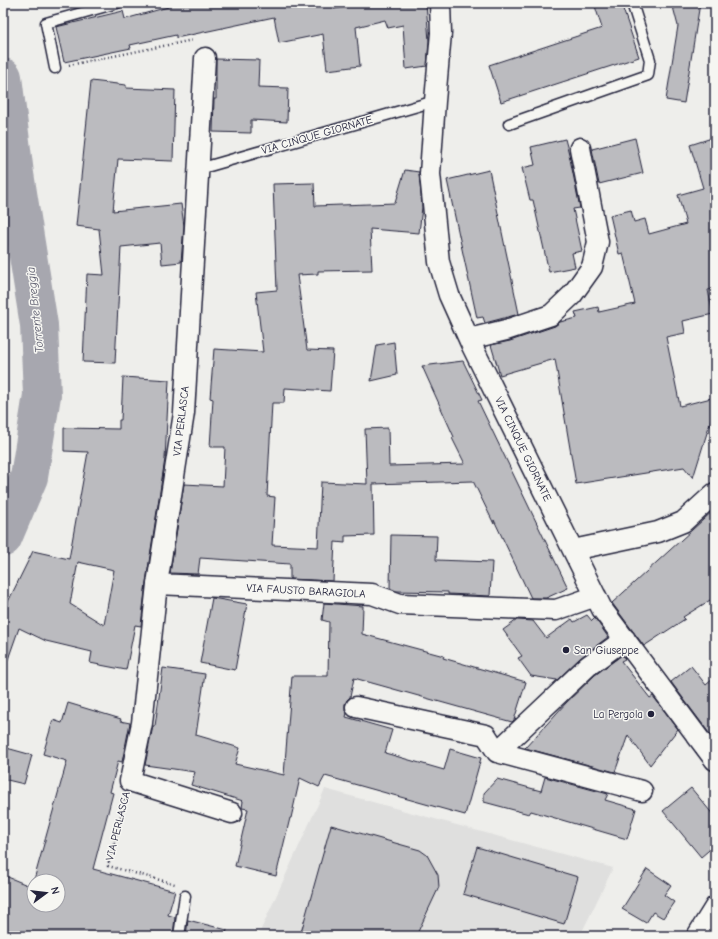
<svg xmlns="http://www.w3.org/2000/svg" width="718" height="939" viewBox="0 0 718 939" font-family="'Comic Neue',sans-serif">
	<rect width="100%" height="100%" fill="#eeeeeb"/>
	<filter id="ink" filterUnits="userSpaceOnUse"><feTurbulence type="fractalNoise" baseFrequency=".025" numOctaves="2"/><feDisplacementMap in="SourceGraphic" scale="8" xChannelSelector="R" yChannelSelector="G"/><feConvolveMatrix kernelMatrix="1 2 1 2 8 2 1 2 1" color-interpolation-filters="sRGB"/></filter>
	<g filter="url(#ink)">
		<!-- built -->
		<path fill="#dfdfde" d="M 3,290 L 6,352 L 3,371 Z
			M 325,789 L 613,868 L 580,936 L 513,936 L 508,933 L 507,936 L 258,936 Z"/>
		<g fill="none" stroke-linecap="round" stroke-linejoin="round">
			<!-- river -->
			<path stroke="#a7a7af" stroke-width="38" d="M 3,77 L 15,174 L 39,325 L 42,395 L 29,477 L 3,538"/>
		</g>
		<!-- building -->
		<path fill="#bbbbbf" stroke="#22223b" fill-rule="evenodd" d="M 166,3 L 332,3 L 334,9 L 369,3 L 426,3 L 429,41 L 427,66 L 406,69 L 403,25 L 388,28 L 385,20 L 356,27 L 360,66 L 327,70 L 323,34 L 279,43 L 274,17 L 176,38 L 176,35 L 130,45 L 131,48 L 64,62 L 56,27 L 123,11 L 125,19 L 168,7 Z
			M 594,3 L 621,3 L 639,57 L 501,102 L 489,65 L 602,28 Z
			M 672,3 L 700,3 L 684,103 L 666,100 L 678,26 Z
			M 216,59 L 259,60 L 258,87 L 288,88 L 287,122 L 251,120 L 251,133 L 213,132 L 214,99 L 216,99 Z
			M 91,81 L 126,85 L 126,88 L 175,90 L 173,161 L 118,159 L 113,211 L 181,204 L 184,226 L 181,262 L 162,264 L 160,243 L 121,247 L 115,363 L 83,362 L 87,274 L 104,275 L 99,229 L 76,226 Z
			M 715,137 L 715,289 L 708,290 L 713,314 L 683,321 L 685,333 L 666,337 L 680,406 L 715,397 L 715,407 L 693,478 L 684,467 L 576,484 L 555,359 L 500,375 L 491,345 L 510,341 L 555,326 L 560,322 L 577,318 L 575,312 L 598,307 L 599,312 L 635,304 L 623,253 L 619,254 L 610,215 L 631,210 L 634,222 L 645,219 L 649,234 L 686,224 L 678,195 L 703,188 L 690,145 Z
			M 635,138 L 643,173 L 599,184 L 592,149 Z
			M 565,139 L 569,154 L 580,208 L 573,209 L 582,251 L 572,253 L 575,267 L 549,272 L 533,200 L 530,200 L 522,168 L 535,165 L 531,147 Z
			M 405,170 L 419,172 L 422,207 L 419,233 L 370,229 L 372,270 L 318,271 L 318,274 L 297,275 L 307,350 L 333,351 L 330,391 L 285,388 L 284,403 L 272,403 L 267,496 L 275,497 L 272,545 L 318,547 L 321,482 L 367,484 L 365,429 L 388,428 L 389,466 L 465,464 L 452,438 L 454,437 L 422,366 L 463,361 L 482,400 L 478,401 L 568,588 L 546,598 L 531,598 L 494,520 L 494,524 L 473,481 L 373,484 L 374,535 L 345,536 L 345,543 L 335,542 L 333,581 L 290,579 L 290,564 L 200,558 L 198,574 L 170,573 L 184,484 L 223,486 L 225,447 L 210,447 L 213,399 L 210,398 L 214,349 L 263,352 L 256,292 L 277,290 L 273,184 L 314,183 L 315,206 L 395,203 Z
			M 489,170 L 519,314 L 485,323 L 483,317 L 477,318 L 447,180 Z
			M 394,342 L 397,375 L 371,381 L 377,345 Z
			M 123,377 L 169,380 L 165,459 L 146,582 L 141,626 L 135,625 L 126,670 L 90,663 L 92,652 L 46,641 L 19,628 L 6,665 L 3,665 L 3,612 L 33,551 L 69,559 L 88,452 L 64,451 L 64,428 L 119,429 L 119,420 L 121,420 ZM 78,562 L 114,570 L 104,625 L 70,604 Z
			M 715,509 L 715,597 L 683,617 L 685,619 L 644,646 L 612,603 Z
			M 391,535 L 437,536 L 436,560 L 492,562 L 490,596 L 448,594 L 448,592 L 396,591 L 390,588 Z
			M 212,598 L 247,604 L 235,670 L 200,663 Z
			M 324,603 L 363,606 L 362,634 L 444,656 L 443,658 L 526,682 L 514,720 L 512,722 L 354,678 L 350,697 L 347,700 L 345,704 L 345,710 L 347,713 L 346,717 L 392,730 L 385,753 L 444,770 L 450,749 L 481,758 L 465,815 L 325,776 L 319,787 L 300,778 L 291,818 L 290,818 L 276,876 L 235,866 L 248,809 L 242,808 L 243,801 L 191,785 L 195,772 L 145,765 L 153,726 L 155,726 L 163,668 L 205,674 L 196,735 L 240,748 L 235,764 L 284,775 L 292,676 L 328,676 L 329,622 L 322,620 Z
			M 587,615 L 592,621 L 595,618 L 608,637 L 580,658 L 557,680 L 531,676 L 518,658 L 522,656 L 503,630 L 517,620 L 533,621 L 546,638 L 572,619 L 574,622 Z
			M 622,655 L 625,659 L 621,661 L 650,698 L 653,696 L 678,729 L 650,765 L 628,735 L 615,772 L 525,748 L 566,703 L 595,675 Z
			M 691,666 L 706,685 L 715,677 L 715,741 L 671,682 Z
			M 68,703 L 121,719 L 120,721 L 130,723 L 122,762 L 118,761 L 110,792 L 113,793 L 93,869 L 175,891 L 168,915 L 175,917 L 173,936 L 3,936 L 3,875 L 32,887 L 67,761 L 43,754 L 53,720 L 62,723 ZM 34,881 L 58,881 L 58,905 L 34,905 Z
			M 3,747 L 32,755 L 24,784 L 3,779 Z
			M 545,777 L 608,794 L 605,800 L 636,809 L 627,839 L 531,811 L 529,814 L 484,802 L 484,793 L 497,779 L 541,791 Z
			M 691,788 L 715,817 L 715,845 L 701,857 L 663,811 Z
			M 331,825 L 420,850 L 427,855 L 438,875 L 439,887 L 416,936 L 300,936 Z
			M 477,847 L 578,877 L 564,924 L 463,894 Z
			M 647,869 L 671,885 L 664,895 L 674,902 L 663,918 L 653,912 L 646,923 L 622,909 Z
			M 188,920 L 227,930 L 226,936 L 186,936 Z"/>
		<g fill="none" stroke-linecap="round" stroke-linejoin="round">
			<defs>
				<path id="service" d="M 55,68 L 46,23 L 117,3
					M 509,124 L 648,75 L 650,60 L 632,3
					M 199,169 L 435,101
					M 179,936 L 185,896"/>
				<path id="minor" d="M 440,3 L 441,33 L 435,101 L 430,174 L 439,262 L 449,295 L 472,346 L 602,609 L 715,760
					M 205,58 L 184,413 L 157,584 L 142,723 L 130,781 L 232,813
					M 469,339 L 506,330 L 551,315 L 572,295 L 592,267 L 598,242 L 580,148
					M 573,550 L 658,532 L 683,522 L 715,493
					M 157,584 L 372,594 L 400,604 L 556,610 L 596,596
					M 356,707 L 486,735 L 497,752 L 642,791
					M 497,752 L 588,666 L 625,639
					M 697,936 L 715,907"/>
			</defs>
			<!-- service casing -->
			<use href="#service" stroke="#22223b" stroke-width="13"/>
			<!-- minor casing -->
			<use href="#minor" stroke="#22223b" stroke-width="23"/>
			<!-- path -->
			<path stroke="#22223b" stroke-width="2.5" stroke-dasharray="1 3" stroke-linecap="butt" d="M 69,65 L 193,40
				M 125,800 L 108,866 L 175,884"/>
			<!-- service -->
			<use href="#service" stroke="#f6f6f2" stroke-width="10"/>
			<!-- minor -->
			<use href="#minor" stroke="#f6f6f2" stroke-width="20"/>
		</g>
	</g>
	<!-- markers -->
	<g fill="#22223b" stroke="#f6f6f2" stroke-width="1.5">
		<circle cx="566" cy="650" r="4"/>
		<circle cx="651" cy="714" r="4"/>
	</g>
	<g text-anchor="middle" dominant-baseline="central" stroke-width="3" stroke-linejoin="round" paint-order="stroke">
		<!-- street labels -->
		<g font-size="11" fill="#22223b" stroke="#f6f6f2">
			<text transform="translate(317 135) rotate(-16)">VIA CINQUE GIORNATE</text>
			<text transform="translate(181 421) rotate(-83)">VIA PERLASCA</text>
			<text transform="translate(523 449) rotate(64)">VIA CINQUE GIORNATE</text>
			<text transform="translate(306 591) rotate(3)">VIA FAUSTO BARAGIOLA</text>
			<text transform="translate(118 826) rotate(-76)">VIA PERLASCA</text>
		</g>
		<!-- poi labels -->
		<g font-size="11" fill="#22223b" stroke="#f6f6f2" text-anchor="start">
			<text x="574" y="650">San Giuseppe</text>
			<text x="643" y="714" text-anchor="end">La Pergola</text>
		</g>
		<!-- water labels -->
		<g font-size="12" font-style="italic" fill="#575769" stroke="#f6f6f2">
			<text transform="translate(35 310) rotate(-96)">Torrente Breggia</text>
		</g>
	</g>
	<!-- margin -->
	<rect width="718" height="939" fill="none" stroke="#f6f6f2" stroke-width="16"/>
	<rect x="8" y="8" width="702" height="923" fill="none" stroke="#22223b" stroke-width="1.5" filter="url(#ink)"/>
	<!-- north arrow -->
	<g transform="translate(46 893) rotate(75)"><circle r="19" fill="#f6f6f2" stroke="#a1a1a9"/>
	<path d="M0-3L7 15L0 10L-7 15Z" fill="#22223b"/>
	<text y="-6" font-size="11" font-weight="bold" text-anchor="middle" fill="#22223b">N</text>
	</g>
</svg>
